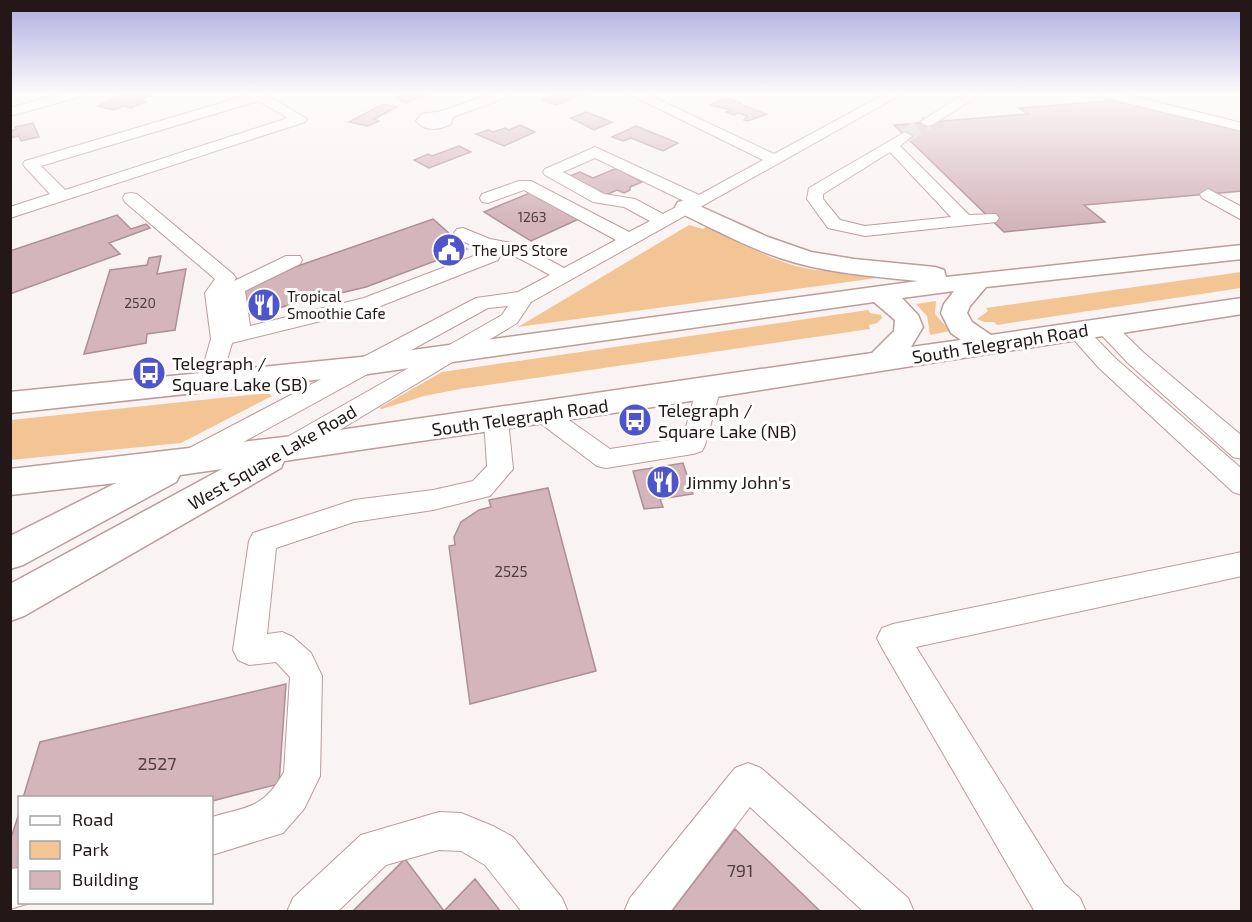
<svg xmlns="http://www.w3.org/2000/svg" width="1252" height="922" viewBox="0 0 1252 922" font-family="'Exo 2',sans-serif">
	<rect width="100%" height="100%" fill="#faf3f3"/>
	<!-- green -->
	<path fill="#f3c595" d="M 689,225 L 703,229 L 706,227 C 735,240 765,257 796,266 C 829,274 865,274 899,275 L 518,327 Z
		M 1241,272 L 1241,288 L 997,325 L 994,322 L 984,322 L 977,319 L 988,311 L 986,308 Z
		M 936,301 L 935,314 L 950,331 L 930,335 L 927,316 L 916,304 Z
		M 868,310 L 870,313 L 881,315 L 882,318 L 877,323 L 869,325 L 870,329 L 460,389 L 424,396 L 382,409 L 379,408 L 442,372 Z
		M 268,393 L 272,396 L 181,443 L 11,460 L 11,420 Z"/>
	<!-- building -->
	<path fill="#d4b5bc" stroke="#ad8f96" stroke-width="1.5" d="M 124,94 L 152,95 L 139,100 L 146,102 L 131,108 L 124,106 L 114,110 L 98,106 Z
		M 430,94 L 405,103 L 396,98 L 404,94 Z
		M 590,94 L 582,97 L 578,95 L 556,105 L 543,100 L 558,94 Z
		M 726,98 L 741,103 L 739,104 L 767,114 L 748,121 L 744,120 L 747,116 L 738,113 L 734,115 L 726,112 L 731,110 L 710,105 Z
		M 1120,100 L 1242,130 L 1242,191 L 1084,205 L 1105,222 L 1004,232 L 894,125 L 1028,114 L 1019,108 Z
		M 383,104 L 397,107 L 374,119 L 379,121 L 368,126 L 349,122 Z
		M 586,112 L 594,115 L 612,122 L 594,130 L 571,118 Z
		M 33,123 L 39,137 L 21,141 L 19,136 L 10,138 L 10,131 L 16,129 L 15,127 Z
		M 520,125 L 535,132 L 504,146 L 476,134 L 488,130 L 493,132 L 505,128 L 509,130 Z
		M 636,126 L 678,143 L 663,151 L 631,138 L 623,141 L 612,137 Z
		M 459,146 L 471,152 L 429,168 L 414,160 L 428,154 L 432,156 Z
		M 617,168 L 642,182 L 630,187 L 630,190 L 624,193 L 617,190 L 604,196 L 567,177 L 580,172 L 593,178 Z
		M 532,192 L 579,219 L 531,241 L 484,212 Z
		M 117,215 L 131,229 L 146,224 L 150,228 L 109,243 L 120,254 L 10,294 L 10,251 Z
		M 433,219 L 467,249 L 366,287 L 244,316 L 240,293 L 295,267 Z
		M 161,256 L 157,274 L 186,269 L 175,330 L 147,334 L 146,343 L 84,354 L 110,270 L 147,265 L 149,258 Z
		M 683,463 L 693,494 L 660,499 L 663,507 L 644,509 L 633,471 Z
		M 548,488 L 596,671 L 470,704 L 449,546 L 455,545 L 454,537 L 461,522 L 479,510 L 491,507 L 489,500 Z
		M 286,684 L 279,784 L 212,801 L 212,798 L 23,798 L 40,742 Z
		M 20,810 L 20,869 L 10,872 L 10,841 Z
		M 735,829 L 821,912 L 671,912 Z
		M 405,859 L 444,911 L 475,879 L 501,912 L 352,912 Z"/>
	<g fill="none" stroke-linecap="round" stroke-linejoin="round">
		<!-- minor-tunnel -->
		<path stroke="#dad2d2" stroke-width="15" stroke-dasharray="15 8" stroke-linecap="butt" d="M 905,136 L 927,122"/>
		<defs>
			<path id="minor" d="M 59,94 L 81,94 L 79,97 L 10,116 L 10,108 Z
				M 251,94 L 265,94 L 307,119 L 305,122 L 10,218 L 10,207 L 50,194 L 25,167 L 23,164 L 25,161 ZM 258,101 L 288,118 L 65,190 L 41,166 Z
				M 490,94 L 510,94 L 508,97 L 453,117 L 451,124 C 439,130 425,132 416,121 L 422,114 L 442,111 Z
				M 629,94 L 647,94 L 774,154 L 885,94 L 902,94 L 531,302 L 517,323 L 293,458 L 284,460 L 275,458 L 271,451 L 275,444 L 502,315 L 508,306 L 488,308 L 196,468 L 187,470 L 178,468 L 174,461 L 178,454 L 476,298 L 518,292 L 550,275 C 537,268 525,261 512,255 C 494,247 466,250 454,233 L 457,229 L 463,228 L 490,239 L 522,245 L 564,268 L 616,240 L 524,190 L 488,203 L 482,202 L 480,198 L 482,194 L 519,181 L 531,181 L 629,232 L 650,221 L 624,207 L 593,202 L 545,175 L 543,172 L 545,169 L 595,147 L 699,195 L 763,160 ZM 595,158 L 686,202 L 663,214 L 635,199 L 604,194 L 563,172 Z
				M 964,94 L 981,94 L 932,125 L 927,126 L 920,122 Z
				M 1100,94 L 1124,94 L 1242,123 L 1242,131 L 1102,97 Z
				M 905,132 L 912,136 L 900,146 L 969,215 L 996,214 L 999,218 L 996,222 L 865,236 L 828,228 L 807,199 L 809,188 ZM 890,152 L 951,217 L 865,226 L 840,220 L 823,199 L 823,194 Z
				M 1208,189 L 1242,207 L 1242,220 L 1202,198 L 1200,194 Z
				M 131,193 L 137,194 L 233,274 L 236,278 L 234,281 L 286,256 L 300,256 L 302,260 L 300,264 L 245,291 L 250,326 L 364,298 L 484,252 L 498,252 L 500,256 L 498,260 L 378,307 L 232,343 L 220,384 L 217,389 L 209,392 L 201,389 L 198,384 L 211,339 L 205,293 L 215,279 L 125,202 L 123,198 L 125,194 Z
				M 1105,321 L 1112,322 L 1144,353 L 1242,436 L 1242,459 L 1233,457 L 1128,363 L 1094,327 L 1098,322 Z
				M 1077,324 L 1084,326 L 1115,358 L 1242,469 L 1242,495 L 1233,492 L 1099,368 L 1066,331 L 1070,326 Z
				M 709,379 L 717,382 L 721,387 L 705,445 L 702,451 L 693,454 L 606,468 L 597,466 L 536,420 L 532,414 L 536,408 L 544,406 L 552,408 L 610,449 L 683,438 L 697,387 L 701,382 Z
				M 496,412 L 505,414 L 508,420 L 513,469 L 490,496 L 433,510 L 354,522 L 276,548 L 267,634 L 282,632 L 293,637 L 311,653 L 322,676 L 320,776 L 304,809 L 283,833 L 212,855 L 212,817 C 249,806 263,809 284,772 L 290,677 L 276,662 L 249,665 L 238,660 L 233,650 L 249,541 L 253,533 L 354,500 L 433,490 L 473,481 L 487,466 L 484,420 L 487,414 Z
				M 1242,552 L 1242,576 L 916,647 L 1064,884 L 1080,898 L 1086,912 L 1035,912 L 882,648 L 877,638 L 882,628 L 893,624 Z
				M 748,763 L 761,768 L 908,898 L 914,912 L 864,912 L 750,807 L 670,912 L 624,912 L 630,898 L 735,768 Z
				M 439,812 L 461,813 L 493,826 L 513,837 L 562,898 L 568,912 L 522,912 L 485,865 L 461,851 L 439,850 L 386,865 L 337,912 L 287,912 L 293,898 L 361,835 Z
				M 20,868 L 20,902 L 33,902 L 10,909 L 10,869 Z"/>
			<path id="highway" d="M 686,200 L 768,237 L 811,252 L 854,259 L 935,267 L 944,270 L 946,277 L 1242,245 L 1242,259 L 986,287 L 970,306 L 967,313 L 972,322 L 991,335 L 1242,298 L 1242,314 L 627,411 L 284,461 L 281,468 L 24,616 L 10,621 L 10,584 L 222,469 L 180,475 L 176,482 L 23,565 L 10,569 L 10,536 L 116,483 L 10,495 L 10,469 L 319,433 L 872,353 L 894,331 L 895,320 L 874,302 L 361,375 L 10,413 L 10,392 L 361,357 L 918,281 C 871,276 824,273 780,258 C 744,246 712,228 678,212 L 675,207 L 678,202 ZM 954,291 L 944,304 L 941,313 L 951,333 L 961,340 L 911,347 L 923,327 L 918,315 L 902,298 Z"/>
		</defs>
		<!-- minor casing -->
		<use href="#minor" stroke="#bb9d9a" stroke-width="2"/>
		<!-- highway casing -->
		<use href="#highway" stroke="#bb9d9a" stroke-width="3"/>
		<!-- minor -->
		<use href="#minor" fill="#fff" fill-rule="evenodd"/>
		<!-- highway -->
		<use href="#highway" fill="#fff" fill-rule="evenodd"/>
	</g>
	<!-- sky -->
	<linearGradient id="sky" x2="0" y2="1"><stop stop-color="#adace1"/><stop offset="0.42" stop-color="#fdfafa"/><stop offset="1" stop-color="#fdfafa" stop-opacity="0"/></linearGradient>
	<rect width="1252" height="223" fill="url(#sky)"/>
	<!-- icons -->
	<defs>
		<symbol id="civic-disc" viewBox="-11 -11 22 22"><circle r="9.5" fill="#4e55cb" stroke="#fff"/><path d="M-.6-6.5H3V-4.5H.6V-3L4-1V1h2V6H-6V1h2V-1L-.6-3ZM-1.2 2.5V6h2.4V2.5Z" fill="#fff"/></symbol>
		<symbol id="restaurant-disc" viewBox="-11 -11 22 22"><circle r="9.5" fill="#4e55cb" stroke="#fff"/><path d="M-5-6h1v4h1v-4h1v4h1v-4h1v5L-1.5 .5V6h-2V.5L-5-1ZM5-6V6H3V1.5H1.5Q1.5-4 5-6Z" fill="#fff"/></symbol>
		<symbol id="bus-disc" viewBox="-11 -11 22 22"><circle r="9.5" fill="#4e55cb" stroke="#fff"/><path d="M-5-6H5V4H4V6H2V4H-2V6H-4V4H-5ZM-3.5-4V0h7V-4ZM-3.5 1.2v1.5H-2V1.2ZM2 1.2v1.5H3.5V1.2Z" fill="#fff"/></symbol>
	</defs>
	<g fill-rule="evenodd">
		<use href="#civic-disc" x="430" y="231" width="38" height="38"/>
		<use href="#restaurant-disc" x="245" y="286" width="38" height="38"/>
		<use href="#bus-disc" x="130" y="354" width="38" height="38"/>
		<use href="#bus-disc" x="616" y="401" width="38" height="38"/>
		<use href="#restaurant-disc" x="644" y="463" width="38" height="38"/>
	</g>
	<g text-anchor="middle" dominant-baseline="central" stroke-width="6" stroke-linejoin="round" paint-order="stroke">
		<!-- far-number labels -->
		<g font-size="14" fill="#4f3f40">
			<text x="532" y="216">1263</text>
			<text x="140" y="302">2520</text>
		</g>
		<!-- far-poi labels -->
		<g font-size="15" fill="#231817" stroke="#fff" text-anchor="start">
			<text x="472" y="250">The UPS Store</text>
			<text x="287" y="296">Tropical<tspan x="287" dy="17">Smoothie Cafe</tspan></text>
		</g>
		<!-- number labels -->
		<g font-size="15" fill="#4f3f40">
			<text x="511" y="571">2525</text>
		</g>
		<!-- street labels -->
		<g font-size="18" fill="#231817" stroke="#fff">
			<text transform="translate(1000 343) rotate(-9)">South Telegraph Road</text>
			<text transform="translate(520 417) rotate(-8)">South Telegraph Road</text>
			<text transform="translate(272 457) rotate(-30)">West Square Lake Road</text>
		</g>
		<!-- poi labels -->
		<g font-size="18" fill="#231817" stroke="#fff" text-anchor="start">
			<text x="172" y="363">Telegraph /<tspan x="172" dy="21">Square Lake (SB)</tspan></text>
			<text x="658" y="410">Telegraph /<tspan x="658" dy="21">Square Lake (NB)</tspan></text>
			<text x="686" y="482">Jimmy John's</text>
		</g>
		<!-- near-number labels -->
		<g font-size="18" fill="#4f3f40">
			<text x="157" y="763">2527</text>
			<text x="740" y="870">791</text>
		</g>
	</g>
	<!-- border -->
	<rect width="1252" height="922" fill="none" stroke="#231817" stroke-width="24"/>
	<!-- legend -->
	<rect x="18" y="796" width="195" height="108" fill="#ffffff" stroke="#a7a3a2" stroke-width="1.5"/>
	<rect x="30" y="816" width="30" height="9" fill="#ffffff" stroke="#a7a3a2" stroke-width="1.5"/>
	<text x="72" y="826" font-size="18" fill="#231817">Road</text>
	<rect x="30" y="841" width="30" height="18" fill="#f3c595" stroke="#a7a3a2" stroke-width="1.5"/>
	<text x="72" y="856" font-size="18" fill="#231817">Park</text>
	<rect x="30" y="871" width="30" height="18" fill="#d4b5bc" stroke="#a7a3a2" stroke-width="1.5"/>
	<text x="72" y="886" font-size="18" fill="#231817">Building</text>
</svg>
